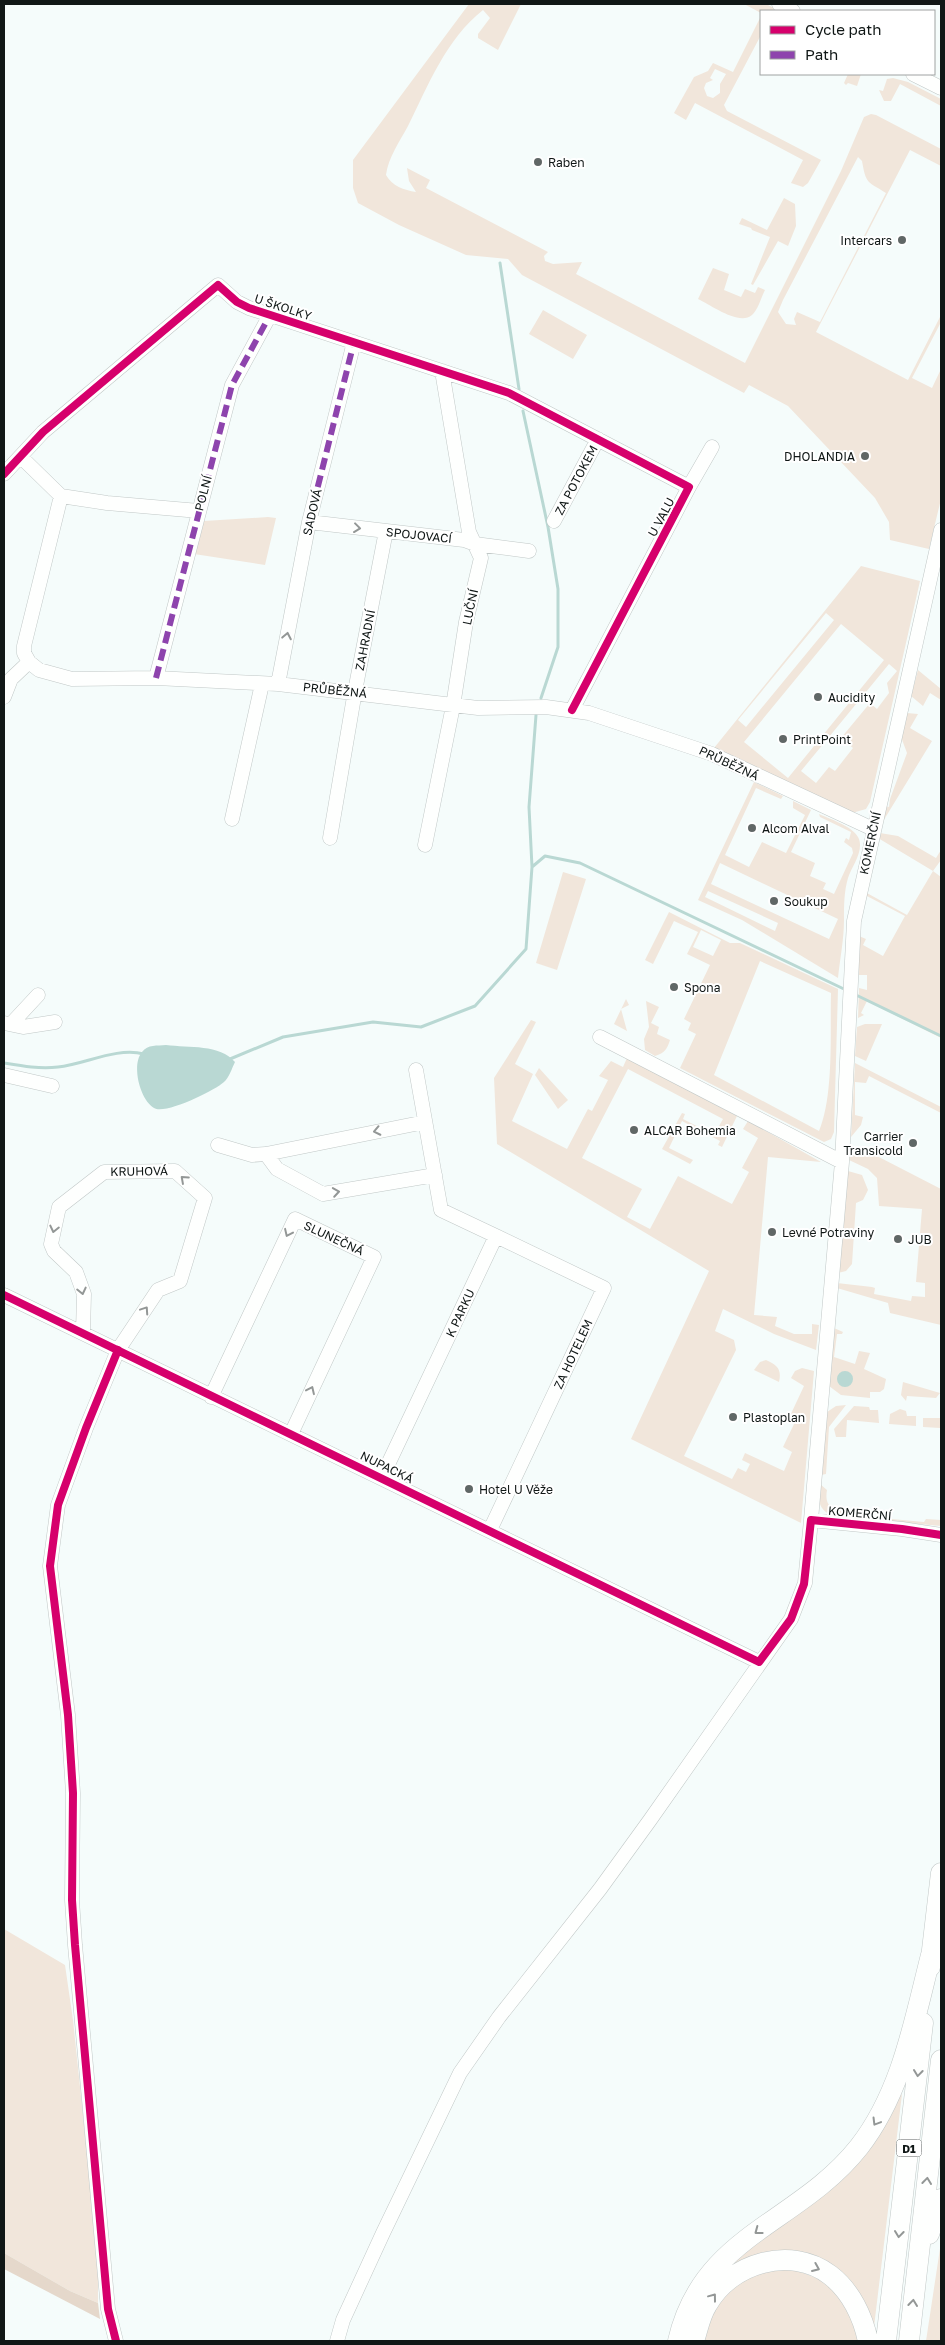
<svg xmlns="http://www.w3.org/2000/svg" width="945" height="2345" viewBox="0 0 945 2345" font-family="'Golos Text',sans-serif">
	<rect width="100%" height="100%" fill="#f5fcfb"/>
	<!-- green -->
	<path fill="#f1e6db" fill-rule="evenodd" d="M 469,4 L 521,4 L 498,50 L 478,38 L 478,34 L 490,18 L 483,10 C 446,39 428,86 408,126 C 400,141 388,158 386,175 C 392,186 404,190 416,192 L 409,181 L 407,168 L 430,180 L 426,188 L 548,252 L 544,256 L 545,261 L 553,264 L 582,262 L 576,274 L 745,363 L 841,171 L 864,117 L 871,114 L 876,115 L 941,149 L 941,166 L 910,150 L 816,332 L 908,380 L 941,315 L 941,322 L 912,378 L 932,388 L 941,369 L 941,499 L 929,549 L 890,540 L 889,522 L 875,498 L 788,406 L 749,385 L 744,393 L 522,275 L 508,259 L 466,255 L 399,225 L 358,203 L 353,188 L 353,160 ZM 858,157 L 862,161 C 866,184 867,181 886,193 L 820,322 L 797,312 L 794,319 L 796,325 L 786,324 L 778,312 L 783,300 Z
		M 744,4 L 766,4 L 780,11 L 761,11 L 761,13 Z
		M 761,16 L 761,35 L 724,105 L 727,111 L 821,160 L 808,183 L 803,187 L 791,183 L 803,160 L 695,103 L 686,120 L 674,113 L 694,77 L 708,71 L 713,63 L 733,72 ZM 715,69 L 726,74 L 720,84 L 720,93 L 713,98 L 707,96 L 704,88 L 706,83 L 713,80 L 710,78 Z
		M 848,74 L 861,74 L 857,86 L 848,83 L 846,85 L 844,83 Z
		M 893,78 L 908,82 L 941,99 L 941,106 L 900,84 L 891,101 L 884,101 L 879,90 L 883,91 L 887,79 Z
		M 784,198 L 795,204 L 796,226 L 788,246 L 778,241 L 753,285 L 751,284 L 770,237 L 752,230 L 751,228 L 739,224 L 742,218 L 767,230 Z
		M 713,268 L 729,274 L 724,290 L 741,297 L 745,289 L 755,293 L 758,287 L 765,290 C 761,298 758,310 752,315 C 739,326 711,305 698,299 Z
		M 543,310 L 587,335 L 573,359 L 529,334 Z
		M 268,517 L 276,518 L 265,565 L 194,554 L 204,521 Z
		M 861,566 L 920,581 L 870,802 L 866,809 L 852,813 L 714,748 ZM 826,613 L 834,620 L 746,727 L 738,720 ZM 841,624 L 884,660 L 788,778 L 744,742 ZM 889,664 L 897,671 L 887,683 L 889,693 L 877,709 L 870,703 L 841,738 L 853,748 L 835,771 L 829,767 L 816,783 L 801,771 Z
		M 918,670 L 941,689 L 941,700 L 930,693 L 923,706 L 911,696 Z
		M 907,713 L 918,714 L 910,728 L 932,741 L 882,823 L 885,806 L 889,807 L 890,799 L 907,753 L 901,737 Z
		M 754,782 L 783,796 L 781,799 L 756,788 L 725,855 L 749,867 L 762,842 L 786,853 L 805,815 L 793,808 L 793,801 L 811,810 L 791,852 L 815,863 L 810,876 L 826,883 L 823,889 L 834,894 L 853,853 L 852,848 L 844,842 L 846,838 L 849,840 L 851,832 L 820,817 L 819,814 C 830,819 852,826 858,837 C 865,850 852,866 848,878 C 844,892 844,905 844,920 C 844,939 840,959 838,978 L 742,920 L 698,900 ZM 720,863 L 838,919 L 829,939 L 711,884 ZM 708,891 L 778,923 L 775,931 L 705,897 Z
		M 880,833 L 898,836 L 936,858 L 941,850 L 941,860 L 933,871 L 941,877 L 941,1038 L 867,1001 L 861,1013 L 864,1015 L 858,1018 L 859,988 L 867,990 L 867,975 L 859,975 L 859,936 L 866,939 L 863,945 L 883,956 L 905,916 L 865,895 L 865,892 L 907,915 L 933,871 L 878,838 Z
		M 563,872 L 586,879 L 557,970 L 536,963 Z
		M 669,912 L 730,943 L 740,943 L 838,989 L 834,1132 L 831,1139 L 824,1142 L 680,1068 L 696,1034 L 688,1030 L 691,1023 L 684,1019 L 710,965 L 687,954 L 698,932 L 674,921 L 653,964 L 645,960 ZM 701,930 L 721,940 L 713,956 L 693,947 ZM 760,961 L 831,993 C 830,1033 834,1095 819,1131 L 714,1075 Z
		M 626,999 L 629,1005 L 621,1009 L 627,1031 L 614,1024 Z
		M 646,1001 L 659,1007 L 651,1023 L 659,1027 L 657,1034 L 670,1040 C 667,1049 665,1053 655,1056 L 645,1050 L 644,1039 L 649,1027 Z
		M 531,1020 L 536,1022 L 515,1064 L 533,1074 L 512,1121 L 567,1149 L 588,1109 L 592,1111 L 608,1080 L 599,1076 L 611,1061 L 623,1067 L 627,1058 L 737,1116 L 722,1147 L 718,1145 L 720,1141 L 682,1121 L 669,1148 L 693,1160 L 690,1164 L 662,1149 L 682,1113 L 685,1114 L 683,1119 L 714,1135 L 723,1119 L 628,1069 L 582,1158 L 642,1189 L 627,1217 L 650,1229 L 678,1176 L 732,1204 L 749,1172 L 742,1168 L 758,1138 L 743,1129 L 748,1121 L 821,1162 L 768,1157 L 754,1315 L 777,1317 L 775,1326 L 794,1334 L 812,1334 L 812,1324 L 819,1325 L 816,1350 L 774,1334 L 723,1309 L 715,1331 L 734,1340 L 736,1350 L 684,1456 L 732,1479 L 738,1468 L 746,1472 L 750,1464 L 742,1460 L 745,1453 L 784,1471 L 792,1452 L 783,1447 L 795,1422 L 789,1418 L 804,1386 L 791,1378 L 795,1371 L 802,1368 L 814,1371 L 801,1523 L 631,1439 L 709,1271 L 497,1144 L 494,1078 Z
		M 865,1024 L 882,1024 L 866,1061 L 855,1056 L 857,1027 Z
		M 855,1063 L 941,1107 L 941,1113 L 869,1076 L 866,1083 L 855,1082 L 855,1115 L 863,1117 L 861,1125 L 851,1137 Z
		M 539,1068 L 568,1100 L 558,1109 L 535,1075 Z
		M 850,1147 L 875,1155 L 941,1189 L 941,1325 L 890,1313 L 888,1303 L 837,1288 L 837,1283 L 872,1287 L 875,1288 L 874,1294 L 911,1301 L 912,1296 L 925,1297 L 925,1283 L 916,1282 L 922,1209 L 879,1206 L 877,1178 L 868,1169 L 849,1160 Z
		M 848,1171 L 862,1175 L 868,1190 L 863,1200 L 856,1203 L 852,1264 L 846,1271 L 838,1273 Z
		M 834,1328 L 843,1332 L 842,1334 L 837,1334 L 834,1357 L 855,1364 L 859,1351 L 870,1353 L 864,1369 L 886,1379 L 884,1389 L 880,1392 L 870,1392 L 870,1398 L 841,1395 L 829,1386 Z
		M 766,1360 C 777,1365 782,1369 779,1382 L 754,1370 L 760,1362 Z
		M 903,1382 L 940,1393 L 936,1398 L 907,1396 L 906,1401 L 901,1395 Z
		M 846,1405 L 829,1427 L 826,1474 L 821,1475 L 827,1412 L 836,1406 Z
		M 854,1406 L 869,1407 L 870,1410 L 878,1410 L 879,1423 L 847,1420 L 846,1437 L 836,1437 L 834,1429 Z
		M 900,1409 L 906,1411 L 907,1416 L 916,1416 L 916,1426 L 889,1424 L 890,1414 Z
		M 923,1418 L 940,1418 L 940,1428 L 923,1427 Z
		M 820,1484 L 827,1490 C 824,1507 833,1510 848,1511 L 848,1515 L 924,1522 L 926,1519 L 941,1520 L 941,1526 L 832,1516 C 817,1508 818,1500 820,1484 Z
		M 4,1929 L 65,1965 L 73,2020 L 100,2277 L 98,2284 L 98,2303 L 70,2291 L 4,2253 Z
		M 902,2094 L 874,2327 L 850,2284 L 769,2256 L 713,2277 L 834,2183 Z
		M 941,2242 L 941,2341 L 926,2341 Z
		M 787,2268 C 835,2281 846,2295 861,2341 L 701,2341 L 714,2307 L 740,2281 L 764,2271 Z"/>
	<!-- forest -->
	<path fill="#e5d8cb" d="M 4,2253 L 70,2291 L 98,2303 L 100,2319 L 4,2269 Z"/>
	<!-- water -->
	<path fill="#b9d8d3" d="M 166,1045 C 189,1048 220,1044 235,1062 C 232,1068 229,1078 224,1082 C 214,1091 165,1115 154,1108 C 140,1100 131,1065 142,1052 C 148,1044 157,1046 166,1045 Z
		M837 1379a8 8 0 1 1 16 0a8 8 0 1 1-16 0Z"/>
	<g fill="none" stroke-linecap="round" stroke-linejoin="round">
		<!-- stream -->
		<path stroke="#b9d8d3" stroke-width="3" d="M 500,263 L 519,389
			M 523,411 L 548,527 L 558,589 L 558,647 L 541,698
			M 532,867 L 529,807 L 536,715
			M 854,994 L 941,1036
			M 230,1059 L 283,1037 L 373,1022 L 421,1027 L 475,1006 L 526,949 L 532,867 L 545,856 L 580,863 L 846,990
			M 4,1063 C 22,1066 39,1069 58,1067 C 86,1064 116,1047 144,1054"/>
		<defs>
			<path id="minor" d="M 779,4 L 793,11
				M 913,74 L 941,88
				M 21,457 L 61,496
				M 4,474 L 43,432 L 218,285 L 237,302 L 249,308 L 509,393 L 689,487 L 572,710
				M 689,487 L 712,447
				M 61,496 L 24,646 L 24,653 L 29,662 L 39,670 L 72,679 L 156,678 L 278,684 L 478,708 L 546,707 L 589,713 L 712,754 L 873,829
				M 61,496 L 107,503 L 199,511
				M 554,521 L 598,439
				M 309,522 L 464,540 L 475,544 L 529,551
				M 156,678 L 232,385 L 270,315
				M 278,684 L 309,522 L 354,342
				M 4,697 L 11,679 L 29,662
				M 232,819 L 262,684
				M 330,838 L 355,691 L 386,531
				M 425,845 L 453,706 L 466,622 L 481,558 L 469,532 L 442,371
				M 4,1023 L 23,1027 L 55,1022
				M 12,1023 L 38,995
				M 600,1037 L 842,1162
				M 4,1075 L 52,1086
				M 218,1145 L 252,1155 L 266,1154 L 425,1122
				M 266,1154 L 277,1169 L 323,1194 L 435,1175
				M 4,1295 L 759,1662
				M 83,1332 L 84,1294 L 76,1272 L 54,1251 L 51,1244 L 59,1207 L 104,1172 L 175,1171 L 205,1198 L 180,1281 L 158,1290 L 118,1350 L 86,1428 L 58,1505 L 50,1566 L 68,1715 L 73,1793 L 72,1900 L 75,1945 L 108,2309 L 116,2341
				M 211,1397 L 295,1219 L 374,1257 L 291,1434
				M 382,1477 L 496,1236 L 441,1210 L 416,1070
				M 811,1520 L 842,1162 L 854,921 L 941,530
				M 490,1530 L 604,1288 L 496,1236
				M 337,2341 L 343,2320 L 383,2233 L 460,2073 L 499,2017 L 600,1889 L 650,1820 L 791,1619 L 805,1583 L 811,1520 L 902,1529 L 941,1535"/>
			<path id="highway" d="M 930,1967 L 941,1873
				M 929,2234 L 941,2199
				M 678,2341 C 702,2235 798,2224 859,2147 C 902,2092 914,2021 931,1955
				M 694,2341 C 698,2329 700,2316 707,2305 C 730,2263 791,2245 830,2275 C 851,2291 863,2317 868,2341
				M 886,2341 L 923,2023
				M 909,2341 L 941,2060"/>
		</defs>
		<!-- minor casing -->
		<use href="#minor" stroke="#c1c8c7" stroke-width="15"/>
		<!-- highway casing -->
		<use href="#highway" stroke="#c1c8c7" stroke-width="21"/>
		<!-- minor -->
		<use href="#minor" stroke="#fefffe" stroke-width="14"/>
		<!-- highway -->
		<use href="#highway" stroke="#fefffe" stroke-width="20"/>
		<!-- quiet -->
		<path stroke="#8e44ad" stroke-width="6" stroke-dasharray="12 6" stroke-linecap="butt" d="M 309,522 L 354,342
			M 156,678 L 232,385 L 270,315"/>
		<defs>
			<path id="cycleway" d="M 4,474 L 43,432 L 218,285 L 237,302 L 249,308 L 509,393 L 689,487 L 572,710
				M 4,1295 L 759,1662 L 791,1619 L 804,1584 L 811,1520 L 902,1529 L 941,1535
				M 116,2341 L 108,2309 L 75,1945 L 72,1900 L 73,1793 L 68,1715 L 50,1566 L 58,1505 L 86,1428 L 118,1350"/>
		</defs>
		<!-- cycleway casing -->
		<use href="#cycleway" stroke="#fff" stroke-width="11"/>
		<!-- cycleway -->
		<use href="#cycleway" stroke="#d6006c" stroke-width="8"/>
	</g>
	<!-- one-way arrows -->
	<defs><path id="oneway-chevron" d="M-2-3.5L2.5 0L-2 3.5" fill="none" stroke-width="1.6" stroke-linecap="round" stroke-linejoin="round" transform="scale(1.25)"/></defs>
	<g stroke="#939796">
		<use href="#oneway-chevron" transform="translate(357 528) rotate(7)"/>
		<use href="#oneway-chevron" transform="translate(287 636) rotate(-79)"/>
		<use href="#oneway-chevron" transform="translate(377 1131) rotate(168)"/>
		<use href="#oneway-chevron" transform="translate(184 1179) rotate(-138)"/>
		<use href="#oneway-chevron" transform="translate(336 1192) rotate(-9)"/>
		<use href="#oneway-chevron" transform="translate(54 1229) rotate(103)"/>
		<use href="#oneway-chevron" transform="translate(288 1233) rotate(115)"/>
		<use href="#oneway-chevron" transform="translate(82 1291) rotate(77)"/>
		<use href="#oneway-chevron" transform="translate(145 1310) rotate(-56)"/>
		<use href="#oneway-chevron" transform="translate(311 1390) rotate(-65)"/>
		<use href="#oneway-chevron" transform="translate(918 2073) rotate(97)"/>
		<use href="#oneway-chevron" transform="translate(876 2122) rotate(121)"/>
		<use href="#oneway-chevron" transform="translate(927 2181) rotate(-83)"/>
		<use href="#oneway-chevron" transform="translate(758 2231) rotate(143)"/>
		<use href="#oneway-chevron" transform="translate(899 2234) rotate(97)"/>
		<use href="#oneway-chevron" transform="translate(816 2268) rotate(23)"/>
		<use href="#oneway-chevron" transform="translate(713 2297) rotate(-53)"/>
		<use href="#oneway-chevron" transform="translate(913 2303) rotate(-83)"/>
	</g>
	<!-- markers -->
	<g fill="#606766" stroke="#fff" stroke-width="2">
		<circle cx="538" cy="162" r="5"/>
		<circle cx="902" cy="240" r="5"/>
		<circle cx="865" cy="456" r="5"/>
		<circle cx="818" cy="697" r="5"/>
		<circle cx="783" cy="739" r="5"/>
		<circle cx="752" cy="828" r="5"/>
		<circle cx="774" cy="901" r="5"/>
		<circle cx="674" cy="987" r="5"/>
		<circle cx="634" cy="1130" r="5"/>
		<circle cx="913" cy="1143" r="5"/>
		<circle cx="772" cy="1232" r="5"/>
		<circle cx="898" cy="1239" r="5"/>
		<circle cx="733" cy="1417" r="5"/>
		<circle cx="469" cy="1489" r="5"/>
	</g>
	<g text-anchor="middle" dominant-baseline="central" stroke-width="4" stroke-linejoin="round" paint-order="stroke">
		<!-- shield labels -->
		<rect fill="#fff" stroke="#585d5c" stroke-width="1" x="896.5" y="2139.5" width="25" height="17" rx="4"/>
		<g font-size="11" font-weight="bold" fill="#101716">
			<text x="909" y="2148">D1</text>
		</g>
		<!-- poi labels -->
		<g font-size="12" fill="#101716" stroke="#fff" text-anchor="start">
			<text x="548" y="162">Raben</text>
			<text x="892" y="240" text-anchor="end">Intercars</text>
			<text x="855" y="456" text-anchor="end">DHOLANDIA</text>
			<text x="828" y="697">Aucidity</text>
			<text x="793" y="739">PrintPoint</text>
			<text x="762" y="828">Alcom Alval</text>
			<text x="784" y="901">Soukup</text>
			<text x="684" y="987">Spona</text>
			<text x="644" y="1130">ALCAR Bohemia</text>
			<text x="903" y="1136" text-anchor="end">Carrier<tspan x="903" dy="14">Transicold</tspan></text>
			<text x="782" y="1232">Levné Potraviny</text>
			<text x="908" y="1239">JUB</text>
			<text x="743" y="1417">Plastoplan</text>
			<text x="479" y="1489">Hotel U Věže</text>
		</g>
		<!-- street labels -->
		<g font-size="12" fill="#101716" stroke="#fff">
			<text transform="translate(283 307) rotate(18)">U ŠKOLKY</text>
			<text transform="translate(576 480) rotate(-62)">ZA POTOKEM</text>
			<text transform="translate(203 493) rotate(-75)">POLNÍ</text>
			<text transform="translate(312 512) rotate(-77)">SADOVÁ</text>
			<text transform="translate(661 517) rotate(-62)">U VALU</text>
			<text transform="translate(419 535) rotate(6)">SPOJOVACÍ</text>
			<text transform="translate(470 607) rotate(-78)">LUČNÍ</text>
			<text transform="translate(365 640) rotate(-79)">ZAHRADNÍ</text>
			<text transform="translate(335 690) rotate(6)">PRŮBĚŽNÁ</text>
			<text transform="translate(729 763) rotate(25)">PRŮBĚŽNÁ</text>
			<text transform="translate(870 843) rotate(-78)">KOMERČNÍ</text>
			<text transform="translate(139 1171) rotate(-1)">KRUHOVÁ</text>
			<text transform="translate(334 1238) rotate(25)">SLUNEČNÁ</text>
			<text transform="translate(460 1313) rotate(-65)">K PARKU</text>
			<text transform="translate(573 1354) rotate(-65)">ZA HOTELEM</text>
			<text transform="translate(387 1467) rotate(26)">NUPACKÁ</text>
			<text transform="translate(860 1513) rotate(5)">KOMERČNÍ</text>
		</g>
	</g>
	<!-- border -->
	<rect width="945" height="2345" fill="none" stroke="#101716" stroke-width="10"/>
	<!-- legend -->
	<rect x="760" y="10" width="175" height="65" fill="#ffffff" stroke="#9fa2a2"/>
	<rect x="770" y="26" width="25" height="8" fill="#d6006c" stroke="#9fa2a2"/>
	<text x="805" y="35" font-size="15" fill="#101716">Cycle path</text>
	<rect x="770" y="51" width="25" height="8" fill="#8e44ad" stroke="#9fa2a2"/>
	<text x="805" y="60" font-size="15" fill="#101716">Path</text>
</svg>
